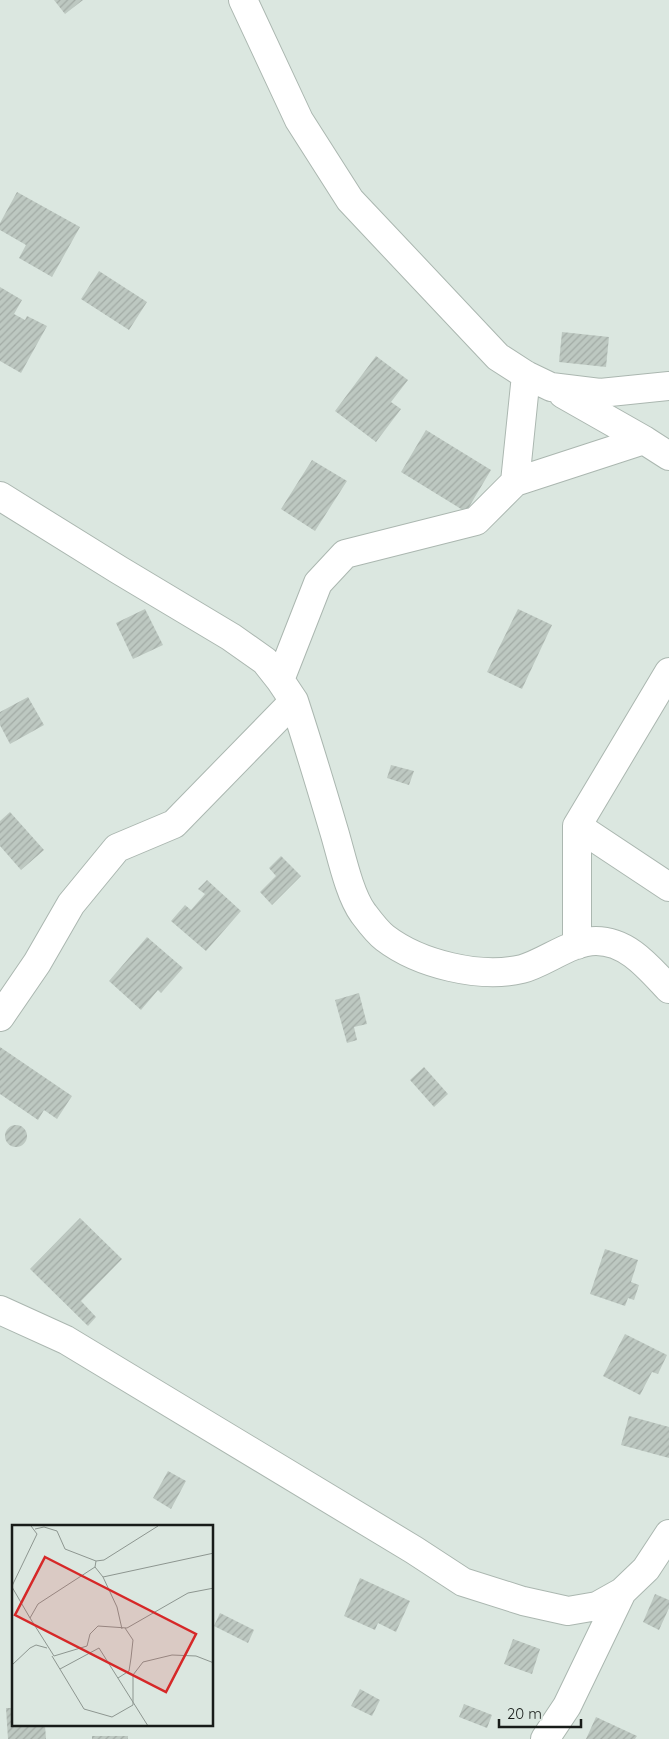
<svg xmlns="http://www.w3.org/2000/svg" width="669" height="1739" viewBox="0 0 669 1739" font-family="Quicksand,sans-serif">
	<defs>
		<pattern id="building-hatch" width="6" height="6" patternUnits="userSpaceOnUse" patternTransform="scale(1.25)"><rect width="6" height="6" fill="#bdc8c1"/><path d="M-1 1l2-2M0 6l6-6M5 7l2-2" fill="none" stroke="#a2aba5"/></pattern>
	</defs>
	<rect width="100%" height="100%" fill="#dbe7e0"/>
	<!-- building -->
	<path fill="url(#building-hatch)" d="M 54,0 L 83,0 L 65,14 Z
		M 17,192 L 80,227 L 52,277 L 19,258 L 26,245 L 0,230 L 0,223 Z
		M 99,271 L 147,302 L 129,330 L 81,299 Z
		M 0,287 L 22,300 L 14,314 L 25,320 L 27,316 L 47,326 L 21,373 L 0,361 Z
		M 562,332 L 609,337 L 606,367 L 559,362 Z
		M 376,356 L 408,380 L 391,402 L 401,409 L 376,442 L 335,411 Z
		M 426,430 L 491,470 L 466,512 L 401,472 Z
		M 312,460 L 347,481 L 315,531 L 281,509 Z
		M 145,609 L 163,645 L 133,659 L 116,623 Z
		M 518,609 L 552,625 L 522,689 L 487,672 Z
		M 28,697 L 44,725 L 10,744 L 0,725 L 0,712 Z
		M 391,765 L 414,771 L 409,785 L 387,778 Z
		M 10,812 L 44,850 L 21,870 L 0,846 L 0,821 Z
		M 281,856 L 301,876 L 272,905 L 260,892 L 276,876 L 269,868 Z
		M 207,880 L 241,911 L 206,951 L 171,921 L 185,905 L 191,910 L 205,894 L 198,889 Z
		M 147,937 L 183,968 L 161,993 L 158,990 L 141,1010 L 109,981 Z
		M 359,993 L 367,1024 L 354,1027 L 357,1040 L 347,1043 L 335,1000 Z
		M 0,1047 L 72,1096 L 57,1119 L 44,1110 L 38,1120 L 0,1094 Z
		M 424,1067 L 448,1094 L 434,1107 L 410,1080 Z
		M5 1136a11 11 0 1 1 22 0a11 11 0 1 1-22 0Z
		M 80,1218 L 122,1259 L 81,1301 L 96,1317 L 88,1326 L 30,1269 Z
		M 605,1249 L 638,1260 L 631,1282 L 639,1285 L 634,1300 L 628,1298 L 625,1306 L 590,1294 Z
		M 625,1334 L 667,1355 L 658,1374 L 652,1372 L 640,1395 L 603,1376 Z
		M 629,1416 L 669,1427 L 669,1458 L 621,1445 Z
		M 168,1471 L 186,1481 L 171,1509 L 153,1498 Z
		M 360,1578 L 410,1601 L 396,1632 L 378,1623 L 375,1630 L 344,1616 Z
		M 655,1594 L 669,1600 L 669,1608 L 659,1630 L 643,1622 Z
		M 220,1613 L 254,1630 L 248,1643 L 214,1626 Z
		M 513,1639 L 540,1649 L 532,1674 L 504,1664 Z
		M 360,1689 L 380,1700 L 372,1716 L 351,1706 Z
		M 464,1704 L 492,1715 L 487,1728 L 459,1717 Z
		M 6,1708 L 14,1708 L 14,1725 L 45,1725 L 46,1739 L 8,1739 Z
		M 596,1717 L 637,1736 L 635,1739 L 586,1739 Z
		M 92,1736 L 128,1736 L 128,1739 L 92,1739 Z"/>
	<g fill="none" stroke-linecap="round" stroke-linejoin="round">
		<defs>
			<path id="minor" d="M 243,0 L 299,120 L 350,200 L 498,357 L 526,375 L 551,387 L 600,393 L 669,386
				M 563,394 L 644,440
				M 515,482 L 526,375
				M 0,496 L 119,570 L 231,637 L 265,661 L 280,680 L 294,701 C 308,744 321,787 334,831 C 341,854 349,894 363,913 C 369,921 377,932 385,938 C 419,964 480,979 522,969 C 545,963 571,941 596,941 C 628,941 649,968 669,989
				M 669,672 L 577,826 L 669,887
				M 280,680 L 318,583 L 345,554 L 476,521 L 515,482 L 644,440 L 669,456
				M 577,945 L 577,826
				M 0,1017 L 37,963 L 71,904 L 117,848 L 174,824 L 294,701
				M 0,1310 L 66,1340 L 414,1550 L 463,1582 L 523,1601 L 568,1611 L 597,1606 L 622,1592 L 646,1569 L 669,1534
				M 545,1739 L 567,1706 L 622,1592"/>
		</defs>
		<!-- minor casing -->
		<use href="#minor" stroke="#abb7b0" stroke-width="30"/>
		<!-- minor -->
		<use href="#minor" stroke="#fff" stroke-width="28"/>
	</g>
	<!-- overview -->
	<g transform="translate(12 1525)">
		<rect width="201" height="201" fill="#dbe7e0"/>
		<path fill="none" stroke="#8d9690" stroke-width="1" d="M 23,4 L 32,2 L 45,6 L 53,24 L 84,36M 202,28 L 91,52 L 83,42 L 26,79 L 18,93 L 42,131 L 75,121 L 78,109 L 86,101 L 115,103 L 176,68 L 202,63M 83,42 L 84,36 L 92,35 L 146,1M 91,52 L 105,82 L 110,104M 0,61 L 25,9 L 19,1M 0,62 L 18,93M 40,131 L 72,184 L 100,192 L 121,180 L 121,150 L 131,137 L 160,130 L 184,131 L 202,138M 0,140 L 18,123 L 24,120 L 35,123M 48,144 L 87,123 L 136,201M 106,153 L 117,146 L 119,133 L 121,115 L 113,103"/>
		<path fill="#d62828" fill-opacity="0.15" stroke="#d62828" stroke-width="2.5" d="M 33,32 L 184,109 L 154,167 L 3,90 Z"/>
		<rect width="201" height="201" fill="none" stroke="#181c19" stroke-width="2.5"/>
	</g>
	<!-- scale -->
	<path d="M499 1719v8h82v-8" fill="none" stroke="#181c19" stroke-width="2.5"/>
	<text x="507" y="1719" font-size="15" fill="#181c19" stroke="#dbe7e0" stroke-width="4" paint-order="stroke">20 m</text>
</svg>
